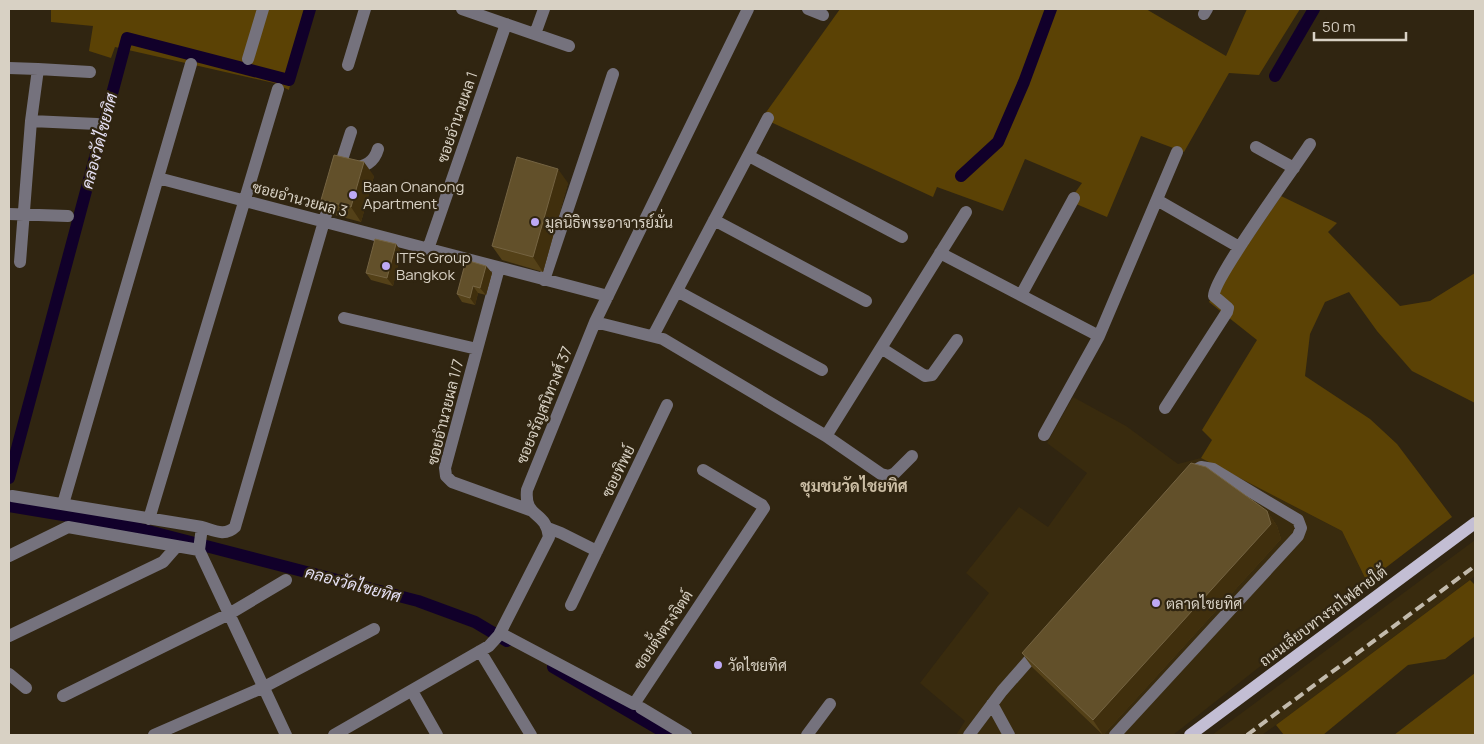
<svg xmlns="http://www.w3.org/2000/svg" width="1484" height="744" viewBox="0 0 1484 744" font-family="Manrope,Sarabun,sans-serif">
	<rect width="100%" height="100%" fill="#302511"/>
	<!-- built -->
	<path fill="#392b0e" d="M 1073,397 L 1126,426 L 1178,464 L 1201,458 L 1342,531 L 1367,582 L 1173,735 L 956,735 L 965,721 L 920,683 L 989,593 L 966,573 L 1019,507 L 1048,527 L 1087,473 L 1047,443 Z
		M 1475,540 L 1475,576 L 1276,725 L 1262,735 L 1212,735 Z"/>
	<!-- green -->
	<path fill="#5b4205" d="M 51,9 L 307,9 L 289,90 L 274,83 L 115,47 L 111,58 L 89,51 L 93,26 L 51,22 Z
		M 840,9 L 1146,9 L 1226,56 L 1247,9 L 1300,9 L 1259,75 L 1229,73 L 1184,152 L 1141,136 L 1107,217 L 1069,201 L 1082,183 L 1025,159 L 1003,211 L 937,187 L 933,197 L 762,118 Z
		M 1281,196 L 1337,223 L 1328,232 L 1400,306 L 1430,301 L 1475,273 L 1475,403 L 1412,371 L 1377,331 L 1349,292 L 1325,302 L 1310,334 L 1305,376 L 1370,419 L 1397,444 L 1452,517 L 1367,582 L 1342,531 L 1201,458 L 1212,440 L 1202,430 L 1257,340 L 1209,302 Z
		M 1470,580 L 1475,585 L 1475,636 L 1445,659 L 1408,665 L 1323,735 L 1284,735 L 1276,725 Z
		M 1475,673 L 1475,735 L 1394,735 Z"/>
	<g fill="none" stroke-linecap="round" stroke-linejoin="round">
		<!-- canal -->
		<path stroke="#11002a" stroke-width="12" d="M 1275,76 L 1314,9
			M 961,176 L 998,142 L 1024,82 L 1051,9
			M 9,478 L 127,38 L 289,80 L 310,9
			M 9,506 L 129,526 L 418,601 L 475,622 L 507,641
			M 553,667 L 669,735"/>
		<!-- minor -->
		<path stroke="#75727d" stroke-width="12" d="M 462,9 L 569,46
			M 808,9 L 823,15
			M 1204,14 L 1207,9
			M 535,34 L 544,9
			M 248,59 L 263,9
			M 348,65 L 365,9
			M 9,68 L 38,69
			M 31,121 L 97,124
			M 1256,147 L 1294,168
			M 749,156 L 902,237
			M 352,169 C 365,166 374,163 378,149
			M 338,172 L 351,132
			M 158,178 L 608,296
			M 1157,200 L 1239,247
			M 9,214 L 68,216
			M 714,220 L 866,301
			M 428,249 L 506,24
			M 940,253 L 1099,336
			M 20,262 L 31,121 L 38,69 L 90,72
			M 499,268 L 445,468 L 446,476 L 452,482 L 530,510
			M 544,280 L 613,74
			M 677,291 L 822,370
			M 1021,295 L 1074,198
			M 344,318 L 477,349
			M 595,322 L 663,339 L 826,436 L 881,474 L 889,476 L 895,473 L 912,456
			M 653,336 L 768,118
			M 881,348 L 925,376 L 932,375 L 957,340
			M 1165,408 L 1227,312 L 1228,308 L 1214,296 C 1212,280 1296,166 1310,144
			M 1044,435 L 1099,336 L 1177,152
			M 826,436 L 966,212
			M 12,496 L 202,527 C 213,530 225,537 235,527 L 332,194
			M 63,504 L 191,64
			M 149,519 L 278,89
			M 202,527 L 199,550 L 286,735
			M 548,528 L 561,533 L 597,551
			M 9,556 L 68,527 L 199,550
			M 571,605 L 667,405
			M 500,633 L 634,704 L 764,508 L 762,505 L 703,470
			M 9,636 L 163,562 L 177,546
			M 480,651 L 531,735
			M 9,674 L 26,688
			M 412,691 L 437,735
			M 63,696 L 229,614 L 286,580
			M 992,704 L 1009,735
			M 641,708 L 686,735
			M 154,735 L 264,687 L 374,629
			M 334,735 L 489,646 L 499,635 L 549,537 C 546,510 524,519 527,490 L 595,322 L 748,9
			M 807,735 L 830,704
			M 969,735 L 1002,691 L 1038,650
			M 1115,735 L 1298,536 L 1301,528 L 1298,520 L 1213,469 L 1201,467 L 1192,472"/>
		<!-- major -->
		<path stroke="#c3bed4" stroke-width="12" d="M 1190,735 L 1475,523"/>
		<!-- rail -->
		<path stroke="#c2baac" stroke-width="4" stroke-dasharray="10 5" stroke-linecap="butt" d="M 1247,735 L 1475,566"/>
	</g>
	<!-- wall -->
	<path fill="#544118" d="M 374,176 L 361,222 L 331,214 L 321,200 Z
		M 568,183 L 543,272 L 502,260 L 492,246 Z
		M 396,244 L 401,252 L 393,286 L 371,280 L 366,273 Z
		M 486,266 L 492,273 L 486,295 L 478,293 L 475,305 L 462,302 L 457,294 Z
		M 1267,511 L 1277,526 L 1281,539 L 1103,735 L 1032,667 L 1022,653 Z"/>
	<!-- shaded-wall -->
	<path fill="#402f0d" d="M 364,162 L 374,176 L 361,222 L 351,207 Z
		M 558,169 L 568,183 L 543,272 L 533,257 Z
		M 396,244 L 401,252 L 393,286 L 387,278 Z
		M 486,266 L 492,273 L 486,295 L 480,288 Z
		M 473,286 L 478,293 L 475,305 L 470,298 Z
		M 1267,511 L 1277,526 L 1281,539 L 1103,735 L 1093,720 Z"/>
	<!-- building -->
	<path fill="#62502a" stroke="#756442" d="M 334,155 L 364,162 L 351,207 L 321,200 Z
		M 517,157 L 558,169 L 533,257 L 492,246 Z
		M 375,239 L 396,244 L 387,278 L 366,273 Z
		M 466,260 L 486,266 L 480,288 L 473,286 L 470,298 L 457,294 Z
		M 1191,463 L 1206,467 L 1267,511 L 1271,524 L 1093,720 L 1022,653 Z"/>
	<!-- markers -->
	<g fill="#bea9f5" stroke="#302511" stroke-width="2">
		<circle cx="353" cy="195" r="5"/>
		<circle cx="535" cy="222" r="5"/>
		<circle cx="386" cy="266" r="5"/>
		<circle cx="1156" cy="603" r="5"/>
		<circle cx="718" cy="665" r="5"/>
	</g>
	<g text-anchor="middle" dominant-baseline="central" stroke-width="4.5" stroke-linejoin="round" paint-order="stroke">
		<!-- street labels -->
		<g font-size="15" fill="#d8d1c4" stroke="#302511">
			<text transform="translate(457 117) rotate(-71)">ซอยอำนวยผล 1</text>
			<text transform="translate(300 199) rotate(15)">ซอยอำนวยผล 3</text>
			<text transform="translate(544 405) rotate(-68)">ซอยจรัญสนิทวงศ์ 37</text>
			<text transform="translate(445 412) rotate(-76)">ซอยอำนวยผล 1/7</text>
			<text transform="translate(618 471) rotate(-64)">ซอยทิพย์</text>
			<text transform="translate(1323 616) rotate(-37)">ถนนเลียบทางรถไฟสายใต้</text>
			<text transform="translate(663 630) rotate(-56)">ซอยตั้งตรงจิตต์</text>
		</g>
		<!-- poi labels -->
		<g font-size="15" fill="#d8d1c4" stroke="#302511" text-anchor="start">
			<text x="363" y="186">Baan Onanong<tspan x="363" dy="17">Apartment</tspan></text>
			<text x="545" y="222">มูลนิธิพระอาจารย์มั่น</text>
			<text x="396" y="257">ITFS Group<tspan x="396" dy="17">Bangkok</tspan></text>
			<text x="1166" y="603">ตลาดไชยทิศ</text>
			<text x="728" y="665">วัดไชยทิศ</text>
		</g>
		<!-- water labels -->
		<g font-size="16" font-style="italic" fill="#e5e0f4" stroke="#302511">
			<text transform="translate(99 141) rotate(-75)">คลองวัดไชยทิศ</text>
			<text transform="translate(353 584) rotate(15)">คลองวัดไชยทิศ</text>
		</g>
		<!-- neighbourhood labels -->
		<g font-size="16" font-weight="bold" fill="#ccbea5" stroke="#302511">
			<text x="854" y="486">ชุมชนวัดไชยทิศ</text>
		</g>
	</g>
	<!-- border -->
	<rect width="1484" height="744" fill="none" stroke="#d8d1c4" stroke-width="20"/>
	<!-- scale -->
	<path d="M1314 32v8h92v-8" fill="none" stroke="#d8d1c4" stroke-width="2.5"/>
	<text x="1322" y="32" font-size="15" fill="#d8d1c4" stroke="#302511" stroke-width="4" paint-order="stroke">50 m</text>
</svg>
